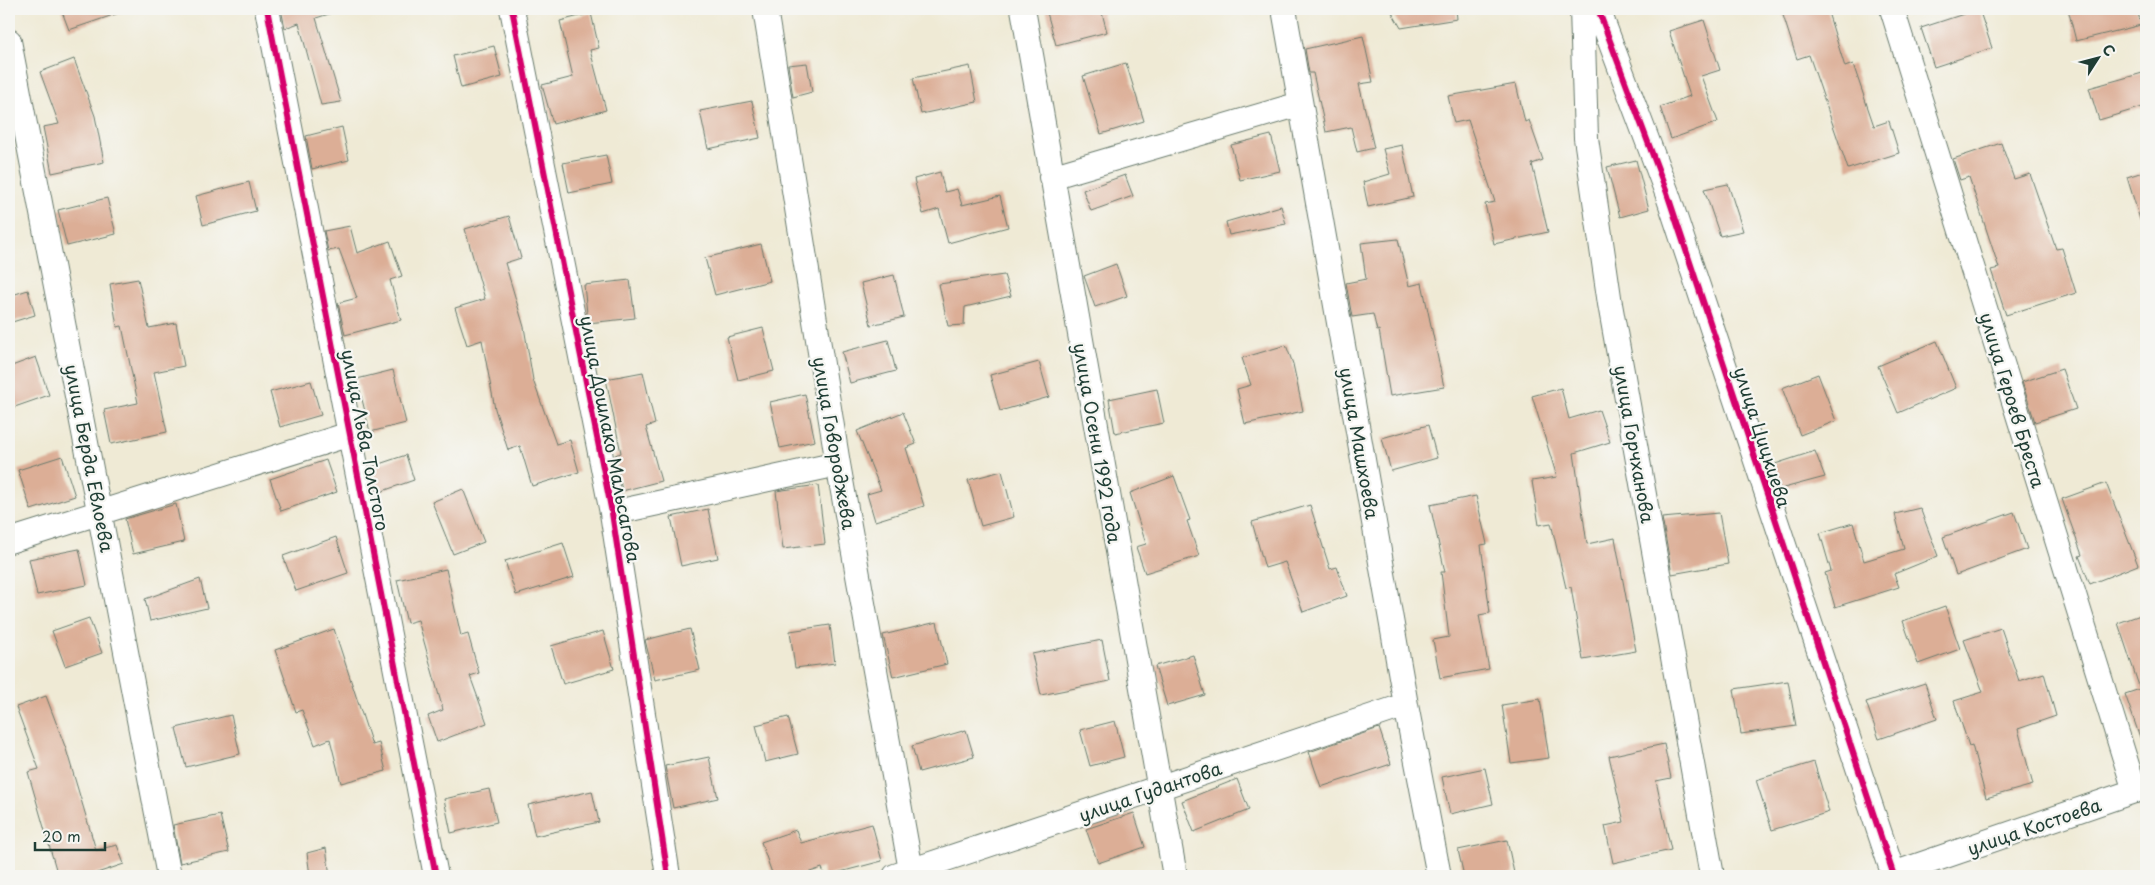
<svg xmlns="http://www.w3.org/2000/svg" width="2155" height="885" viewBox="0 0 2155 885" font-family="'Playpen Sans',sans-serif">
	<rect width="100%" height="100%" fill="#f6f6f2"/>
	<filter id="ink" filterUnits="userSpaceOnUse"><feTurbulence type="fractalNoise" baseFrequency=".02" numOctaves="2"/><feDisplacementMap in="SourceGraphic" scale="10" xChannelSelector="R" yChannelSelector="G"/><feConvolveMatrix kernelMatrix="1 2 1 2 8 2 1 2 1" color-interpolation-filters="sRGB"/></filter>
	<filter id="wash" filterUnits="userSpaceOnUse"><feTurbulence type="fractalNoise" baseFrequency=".0096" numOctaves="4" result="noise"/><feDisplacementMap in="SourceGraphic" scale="20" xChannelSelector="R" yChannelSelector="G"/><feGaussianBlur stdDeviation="1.12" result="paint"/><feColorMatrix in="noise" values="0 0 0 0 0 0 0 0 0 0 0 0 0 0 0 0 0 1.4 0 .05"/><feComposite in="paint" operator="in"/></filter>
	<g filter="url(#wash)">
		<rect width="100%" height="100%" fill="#efead5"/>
		<g id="blocks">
			<!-- building -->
			<path fill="#dcae96" d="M 61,9 L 121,9 L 122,12 L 69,30 Z
				M 281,9 L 331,9 L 332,13 L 316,18 L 341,102 L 321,105 L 299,23 L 285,28 Z
				M 1046,9 L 1101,9 L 1107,32 L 1056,45 Z
				M 1390,9 L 1456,9 L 1457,19 L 1401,28 Z
				M 1781,9 L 1827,9 L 1845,67 L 1853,64 L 1874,126 L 1889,121 L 1899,153 L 1848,169 L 1809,55 L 1797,59 Z
				M 1979,9 L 1992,48 L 1934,67 L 1921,28 Z
				M 2068,9 L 2137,9 L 2141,25 L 2076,41 Z
				M 591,13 L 599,48 L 590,50 L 606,110 L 553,124 L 542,85 L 573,77 L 560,21 Z
				M 1704,20 L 1720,70 L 1701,76 L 1718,122 L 1671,139 L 1660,107 L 1690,96 L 1669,31 Z
				M 1363,36 L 1373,82 L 1359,84 L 1374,148 L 1357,152 L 1351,127 L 1326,132 L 1313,73 L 1309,73 L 1305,49 Z
				M 494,46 L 502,77 L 461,88 L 453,56 Z
				M 74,59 L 95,116 L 104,162 L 52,173 L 43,127 L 59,124 L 40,72 Z
				M 807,63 L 812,92 L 793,97 L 788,65 Z
				M 1126,63 L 1144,121 L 1101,134 L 1083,76 Z
				M 970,66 L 977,102 L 921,114 L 913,78 Z
				M 2146,72 L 2146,106 L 2099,120 L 2089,88 Z
				M 1516,84 L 1525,122 L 1529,120 L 1543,160 L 1532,164 L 1548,232 L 1494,244 L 1485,204 L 1495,202 L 1468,120 L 1454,123 L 1448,96 Z
				M 752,101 L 760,138 L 708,149 L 700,111 Z
				M 342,127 L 349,160 L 312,169 L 306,136 Z
				M 1271,135 L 1280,171 L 1240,180 L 1231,145 Z
				M 2001,143 L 2014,179 L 2030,174 L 2056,249 L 2062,248 L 2076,293 L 2006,315 L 1991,270 L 1999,268 L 1969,177 L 1960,180 L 1953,159 Z
				M 1402,145 L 1413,197 L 1368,207 L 1363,182 L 1390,174 L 1383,149 Z
				M 606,155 L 612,184 L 569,193 L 563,163 Z
				M 1636,160 L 1649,209 L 1620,217 L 1607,167 Z
				M 2146,171 L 2146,226 L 2142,226 L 2127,177 Z
				M 940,172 L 945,192 L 957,189 L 962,205 L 1000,196 L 1008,227 L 948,243 L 939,209 L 923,214 L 914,179 Z
				M 1125,175 L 1133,196 L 1091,211 L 1083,190 Z
				M 249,182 L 256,211 L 203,225 L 196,196 Z
				M 1728,184 L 1743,231 L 1720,236 L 1704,189 Z
				M 107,198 L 116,234 L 67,246 L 58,210 Z
				M 1281,206 L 1286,224 L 1229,235 L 1226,222 Z
				M 509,216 L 521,258 L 505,263 L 524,327 L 533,380 L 556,444 L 570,440 L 579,472 L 532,486 L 520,446 L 508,450 L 495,409 L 482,340 L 467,345 L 455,308 L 485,299 L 465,229 Z
				M 350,226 L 357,253 L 390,241 L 402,276 L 390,280 L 401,320 L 345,335 L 338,303 L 357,298 L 339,249 L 328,251 L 324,231 Z
				M 1398,239 L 1409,286 L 1422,283 L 1444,387 L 1390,396 L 1379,330 L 1377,331 L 1373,314 L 1352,317 L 1346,283 L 1366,279 L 1361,243 Z
				M 761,244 L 770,281 L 715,295 L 705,258 Z
				M 1116,264 L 1127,296 L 1095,307 L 1084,276 Z
				M 894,275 L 904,317 L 871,325 L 861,283 Z
				M 1004,275 L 1011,296 L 965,307 L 964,325 L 948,326 L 939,284 Z
				M 138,279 L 149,328 L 176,323 L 184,366 L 154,372 L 167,432 L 111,444 L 104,410 L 138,403 L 122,326 L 117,327 L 110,284 Z
				M 630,280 L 635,318 L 588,323 L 584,285 Z
				M 28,290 L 35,315 L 9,323 L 9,296 Z
				M 763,328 L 774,371 L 738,380 L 727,337 Z
				M 888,340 L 896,371 L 850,383 L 842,352 Z
				M 1937,341 L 1956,388 L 1898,413 L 1878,366 Z
				M 1286,345 L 1293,364 L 1303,411 L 1245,424 L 1237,389 L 1251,385 L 1242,358 Z
				M 36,357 L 49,395 L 9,409 L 9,367 Z
				M 1039,362 L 1049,397 L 1000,411 L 990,375 Z
				M 2062,369 L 2076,409 L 2035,422 L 2022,382 Z
				M 393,370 L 406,423 L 370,432 L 357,379 Z
				M 643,372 L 655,424 L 646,427 L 661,481 L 622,491 L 615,455 L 621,453 L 606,379 Z
				M 1818,374 L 1836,421 L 1800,435 L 1782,388 Z
				M 311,381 L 321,415 L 280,427 L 270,392 Z
				M 1561,388 L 1569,419 L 1599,410 L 1610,442 L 1574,453 L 1587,544 L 1615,538 L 1636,651 L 1583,660 L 1571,587 L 1566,588 L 1551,523 L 1539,525 L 1532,481 L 1557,477 L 1532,396 Z
				M 1157,389 L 1164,423 L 1115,433 L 1109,399 Z
				M 805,394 L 815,441 L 780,448 L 770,402 Z
				M 903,412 L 916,444 L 906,448 L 924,506 L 875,521 L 867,494 L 881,490 L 857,431 Z
				M 1428,425 L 1437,458 L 1391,471 L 1382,438 Z
				M 1815,451 L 1825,477 L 1780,489 L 1772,465 Z
				M 406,455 L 414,480 L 377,493 L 370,467 Z
				M 62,456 L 75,496 L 31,510 L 18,470 Z
				M 326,460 L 337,492 L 281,511 L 270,479 Z
				M 1002,471 L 1014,517 L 981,526 L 968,480 Z
				M 1174,476 L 1190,520 L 1187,521 L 1199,556 L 1145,573 L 1136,547 L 1146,544 L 1130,493 Z
				M 2106,483 L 2138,565 L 2090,584 L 2079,556 L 2082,555 L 2062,499 Z
				M 818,485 L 825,544 L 783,549 L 776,491 Z
				M 463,489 L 484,542 L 453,554 L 432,502 Z
				M 1476,496 L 1487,544 L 1481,545 L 1490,613 L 1479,615 L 1489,669 L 1440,678 L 1433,640 L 1449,637 L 1441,572 L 1445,572 L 1430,505 Z
				M 176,504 L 184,542 L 133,554 L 125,519 Z
				M 1310,505 L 1330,569 L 1337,567 L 1347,596 L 1303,612 L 1285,562 L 1265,568 L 1252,522 Z
				M 1920,508 L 1938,556 L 1894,574 L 1899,587 L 1835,607 L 1825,573 L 1831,571 L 1820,533 L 1853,523 L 1864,561 L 1904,549 L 1895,514 Z
				M 708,509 L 718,558 L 681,566 L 671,517 Z
				M 2014,512 L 2027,549 L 1956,575 L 1943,537 Z
				M 1719,513 L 1728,564 L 1672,574 L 1662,518 Z
				M 336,537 L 348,573 L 296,591 L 283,556 Z
				M 563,543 L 574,577 L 516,595 L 505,561 Z
				M 79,549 L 87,585 L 37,595 L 29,559 Z
				M 446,569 L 461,636 L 468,634 L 479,673 L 470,676 L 487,723 L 437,742 L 428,716 L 443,710 L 418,620 L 407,623 L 397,580 Z
				M 200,579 L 207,608 L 150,621 L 145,599 Z
				M 1945,606 L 1960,649 L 1918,664 L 1903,621 Z
				M 2146,613 L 2146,745 L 2143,746 L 2125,694 L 2140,689 L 2118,623 Z
				M 89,618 L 102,653 L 65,666 L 52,631 Z
				M 937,622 L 947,664 L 893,677 L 883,635 Z
				M 830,625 L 835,663 L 795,668 L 790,631 Z
				M 2001,628 L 2019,681 L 2044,673 L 2056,716 L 2018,729 L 2033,785 L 1986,798 L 1972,745 L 1969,746 L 1954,701 L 1983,692 L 1964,640 Z
				M 334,629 L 372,745 L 379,743 L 386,771 L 341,783 L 330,739 L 315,745 L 302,710 L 296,712 L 275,650 Z
				M 690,629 L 700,670 L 655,680 L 645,640 Z
				M 603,631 L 614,669 L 563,684 L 551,646 Z
				M 1102,640 L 1110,681 L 1041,695 L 1032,654 Z
				M 1193,655 L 1205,695 L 1167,706 L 1155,666 Z
				M 1788,681 L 1796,726 L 1741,734 L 1734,689 Z
				M 1925,683 L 1937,719 L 1879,739 L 1866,702 Z
				M 46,696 L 66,749 L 96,850 L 117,845 L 124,864 L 88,876 L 58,876 L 28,772 L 39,769 L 16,707 Z
				M 1540,699 L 1549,758 L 1511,763 L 1502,705 Z
				M 231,715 L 240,754 L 186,767 L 176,728 Z
				M 788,717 L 798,754 L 765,762 L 756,725 Z
				M 1115,721 L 1124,757 L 1090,766 L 1080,730 Z
				M 1379,728 L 1391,764 L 1321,787 L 1309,752 Z
				M 966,730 L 974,757 L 919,772 L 912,746 Z
				M 1664,744 L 1671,778 L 1656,781 L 1671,850 L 1613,863 L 1605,826 L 1624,822 L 1609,756 Z
				M 709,757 L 718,798 L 673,808 L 665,766 Z
				M 1814,762 L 1829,812 L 1772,830 L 1756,780 Z
				M 1485,768 L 1493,804 L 1450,814 L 1442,777 Z
				M 1237,779 L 1249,810 L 1194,832 L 1182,801 Z
				M 489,789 L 497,822 L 451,833 L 444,799 Z
				M 592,791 L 599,822 L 535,836 L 528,805 Z
				M 1134,813 L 1145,847 L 1098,863 L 1086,829 Z
				M 220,815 L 229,852 L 180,863 L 173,825 Z
				M 872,824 L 882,861 L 825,876 L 822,868 L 798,876 L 773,876 L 761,842 L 796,830 L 801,843 Z
				M 1507,840 L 1514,873 L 1498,876 L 1464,876 L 1458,850 Z
				M 326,848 L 330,876 L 310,876 L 307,853 Z"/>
		</g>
	</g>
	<g filter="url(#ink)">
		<use href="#blocks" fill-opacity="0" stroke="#687a6c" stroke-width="1"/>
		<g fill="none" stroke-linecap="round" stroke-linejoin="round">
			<defs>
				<path id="minor" d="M 267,9 L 436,876
					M 512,9 L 612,513 L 668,876
					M 765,9 L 838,464 L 912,876
					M 1023,9 L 1175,876
					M 1284,9 L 1406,705 L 1439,876
					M 1582,9 L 1586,138 L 1610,304 L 1712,876
					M 1598,9 L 1667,193 L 1894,876
					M 1892,9 L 2135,791
					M 9,41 L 169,876
					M 1051,177 L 1300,104
					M 612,513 L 838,464
					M 9,541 L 350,434
					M 1893,874 L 2146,787
					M 895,876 L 1406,705"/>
			</defs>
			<!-- minor casing -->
			<use href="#minor" stroke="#687a6c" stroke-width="26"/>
			<!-- minor -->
			<use href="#minor" stroke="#fff" stroke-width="24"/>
			<defs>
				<path id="cycleway" d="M 267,9 L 436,876
					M 512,9 L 612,513 L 668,876
					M 1598,9 L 1667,193 L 1894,876"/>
			</defs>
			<!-- cycleway casing -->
			<use href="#cycleway" stroke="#f6f6f2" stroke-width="9"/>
			<!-- cycleway -->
			<use href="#cycleway" stroke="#d6006c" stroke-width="6"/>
		</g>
	</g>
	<g text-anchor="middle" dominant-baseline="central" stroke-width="4.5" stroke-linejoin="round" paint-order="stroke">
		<!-- street labels -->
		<g font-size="18" fill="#1f3d34" stroke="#f6f6f2">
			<text transform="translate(2013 400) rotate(73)">улица Героев Бреста</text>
			<text transform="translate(1763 437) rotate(72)">улица Цицкиева</text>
			<text transform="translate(611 439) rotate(79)">улица Дошлако Мальсагова</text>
			<text transform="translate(366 440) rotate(79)">улица Льва Толстого</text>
			<text transform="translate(835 443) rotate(80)">улица Говороджева</text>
			<text transform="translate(1098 443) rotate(80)">улица Осени 1992 года</text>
			<text transform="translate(1360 443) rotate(80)">улица Машхоева</text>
			<text transform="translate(1635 444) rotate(80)">улица Горчханова</text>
			<text transform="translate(90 458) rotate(79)">улица Берда Евлоева</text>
			<text transform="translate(1150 791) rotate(-19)">улица Гудантова</text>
			<text transform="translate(2034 826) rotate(-19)">улица Костоева</text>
		</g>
	</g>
	<!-- margin -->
	<rect width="2155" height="885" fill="none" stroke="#f6f6f2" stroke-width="30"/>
	<!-- north arrow -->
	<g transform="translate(2098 58) rotate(54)" stroke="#f6f6f2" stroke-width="4" paint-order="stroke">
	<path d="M0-4L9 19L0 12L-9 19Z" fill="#1f3d34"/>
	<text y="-8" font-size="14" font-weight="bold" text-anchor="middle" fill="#1f3d34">С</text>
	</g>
	<!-- scale -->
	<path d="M35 842v8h70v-8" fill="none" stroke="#1f3d34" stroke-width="2.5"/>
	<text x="42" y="842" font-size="15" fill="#1f3d34" stroke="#f6f6f2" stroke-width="4" paint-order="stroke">20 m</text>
</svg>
